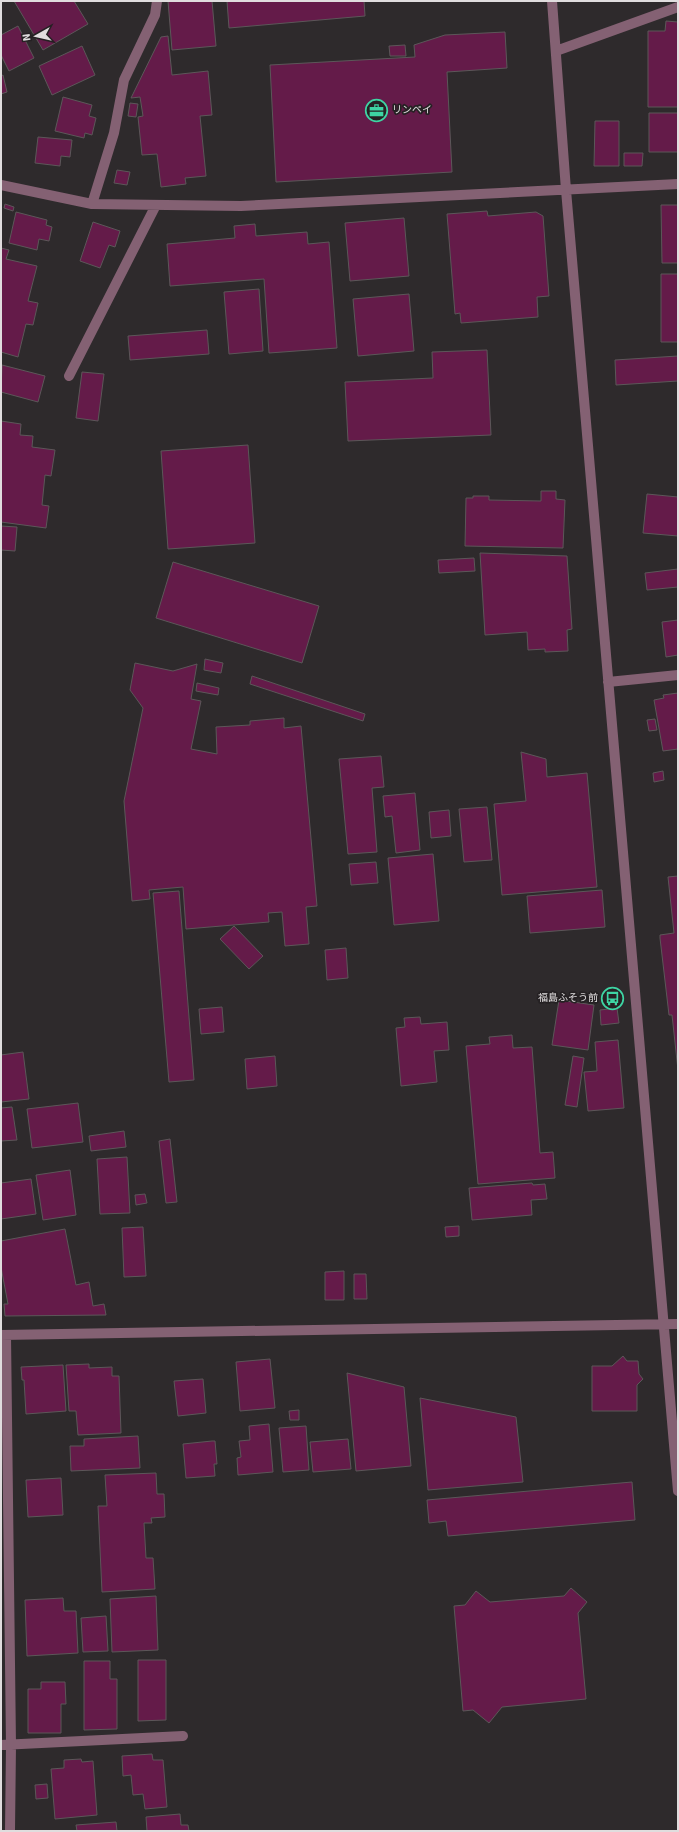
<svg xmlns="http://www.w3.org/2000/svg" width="679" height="1832" viewBox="0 0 679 1832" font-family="'Source Sans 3','Noto Sans JP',sans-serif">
	<rect width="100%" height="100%" fill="#2e2a2c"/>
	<!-- building -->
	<path fill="#641b49" stroke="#5c5759" d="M 14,1 L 74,1 L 88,24 L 43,50 Z
		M 168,1 L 212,1 L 216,46 L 172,50 Z
		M 227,1 L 364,1 L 365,16 L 229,28 Z
		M 666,21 L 678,22 L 678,107 L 648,107 L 648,31 L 665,31 Z
		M 18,26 L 34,58 L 9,71 L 1,55 L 1,35 Z
		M 505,32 L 507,68 L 447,72 L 452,172 L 276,182 L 270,65 L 415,57 L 414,45 L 445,35 Z
		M 168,36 L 172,75 L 208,71 L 212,115 L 200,116 L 206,176 L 185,178 L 186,184 L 161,187 L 157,154 L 142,155 L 138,117 L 143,116 L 140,97 L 131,98 L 161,37 Z
		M 405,45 L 406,56 L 390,56 L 389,46 Z
		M 82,46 L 95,75 L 52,95 L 39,66 Z
		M 3,75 L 7,92 L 1,94 L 1,76 Z
		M 63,97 L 92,105 L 89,116 L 96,118 L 92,135 L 85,133 L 84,138 L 55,131 Z
		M 130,103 L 138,104 L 136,117 L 128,116 Z
		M 649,113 L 678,113 L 678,152 L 649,152 Z
		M 595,121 L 619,121 L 619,166 L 594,166 Z
		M 38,137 L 72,140 L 70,157 L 61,156 L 60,166 L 35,163 Z
		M 624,153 L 643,153 L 642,166 L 624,166 Z
		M 117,170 L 130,172 L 127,185 L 114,183 Z
		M 5,204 L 14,207 L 13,211 L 4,208 Z
		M 661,205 L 678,205 L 678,263 L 662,263 Z
		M 487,211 L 488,216 L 536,212 L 543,216 L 549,296 L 537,297 L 538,317 L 461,323 L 460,313 L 455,314 L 447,214 Z
		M 16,212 L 47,220 L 46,225 L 52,227 L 49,241 L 39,239 L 37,250 L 9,243 Z
		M 404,218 L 409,276 L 350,281 L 345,223 Z
		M 93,222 L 120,231 L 115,247 L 109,245 L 100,268 L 80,261 Z
		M 255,224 L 256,236 L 307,232 L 308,244 L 329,242 L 337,348 L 269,353 L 264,279 L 170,286 L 167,244 L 235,238 L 234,226 Z
		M 1,248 L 9,250 L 6,259 L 37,266 L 28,301 L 38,303 L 33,325 L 26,324 L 18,357 L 1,352 Z
		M 661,274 L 678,274 L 678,342 L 661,342 Z
		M 259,289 L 263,351 L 229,354 L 224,292 Z
		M 409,294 L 414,351 L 358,356 L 353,299 Z
		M 207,330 L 209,354 L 130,360 L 128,336 Z
		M 487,350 L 491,435 L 348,441 L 345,382 L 433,378 L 432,352 Z
		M 678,356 L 678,381 L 616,385 L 615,360 Z
		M 2,365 L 45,376 L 38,402 L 1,392 Z
		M 82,372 L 104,374 L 98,421 L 76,418 Z
		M 1,421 L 21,424 L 20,435 L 33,436 L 32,447 L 55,450 L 51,476 L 45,475 L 42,505 L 49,506 L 46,528 L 1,522 Z
		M 248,445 L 255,543 L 168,549 L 161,451 Z
		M 541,491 L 556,491 L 556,499 L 565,500 L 563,548 L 465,546 L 466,498 L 473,498 L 473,496 L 489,496 L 489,500 L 541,501 Z
		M 647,494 L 678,497 L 678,536 L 643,533 Z
		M 1,526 L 17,527 L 15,551 L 1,550 Z
		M 480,553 L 567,556 L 572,629 L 567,630 L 568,651 L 545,652 L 545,649 L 528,650 L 527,632 L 485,635 Z
		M 474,558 L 475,571 L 439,573 L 438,560 Z
		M 173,562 L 319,606 L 302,663 L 156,618 Z
		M 678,569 L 678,587 L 647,590 L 645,573 Z
		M 678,620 L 678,655 L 666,657 L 662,622 Z
		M 205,659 L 223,663 L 221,673 L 204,670 Z
		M 135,663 L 173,671 L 197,664 L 191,699 L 201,701 L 191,749 L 217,754 L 216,727 L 250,725 L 250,721 L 284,718 L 284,728 L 301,726 L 317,906 L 306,907 L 309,944 L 285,946 L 282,912 L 268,913 L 269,922 L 186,929 L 183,887 L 149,890 L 150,899 L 132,901 L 124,801 L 143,708 L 130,690 Z
		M 252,676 L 365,714 L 363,721 L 250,684 Z
		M 197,683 L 219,688 L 218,695 L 196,691 Z
		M 678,693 L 678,749 L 663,751 L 654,700 L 664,698 L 663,695 Z
		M 655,719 L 657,730 L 649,731 L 647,720 Z
		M 521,752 L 546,759 L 547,777 L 587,773 L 597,887 L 502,895 L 494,804 L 526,801 Z
		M 381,756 L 384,787 L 372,788 L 377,852 L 348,854 L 339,759 Z
		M 663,771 L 664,780 L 654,782 L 653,773 Z
		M 415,793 L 420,850 L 396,853 L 392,816 L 385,817 L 383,796 Z
		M 487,807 L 492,860 L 464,862 L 459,809 Z
		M 449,810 L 451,836 L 431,838 L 429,812 Z
		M 433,854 L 439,921 L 394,925 L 388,858 Z
		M 376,862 L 378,883 L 351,885 L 349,864 Z
		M 678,876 L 678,1070 L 672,1015 L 669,1015 L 660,938 L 660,935 L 674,933 L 668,877 Z
		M 602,890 L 605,927 L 530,933 L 527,896 Z
		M 179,891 L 194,1080 L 169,1082 L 153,893 Z
		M 234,926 L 263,956 L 249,969 L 220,939 Z
		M 346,948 L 348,978 L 327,980 L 325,950 Z
		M 559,1000 L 594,1005 L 588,1050 L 552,1045 Z
		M 222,1007 L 224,1032 L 201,1034 L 199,1009 Z
		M 617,1008 L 619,1023 L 601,1025 L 600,1010 Z
		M 420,1017 L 421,1024 L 447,1022 L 449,1050 L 434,1051 L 437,1082 L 401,1086 L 396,1028 L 405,1027 L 404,1018 Z
		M 512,1035 L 513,1048 L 532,1047 L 540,1153 L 553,1152 L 555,1178 L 478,1184 L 466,1046 L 490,1044 L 489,1037 Z
		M 618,1040 L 624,1108 L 588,1111 L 584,1072 L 597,1071 L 595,1042 Z
		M 23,1052 L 29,1099 L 1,1102 L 1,1055 Z
		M 275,1056 L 277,1086 L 247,1089 L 245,1059 Z
		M 573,1056 L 584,1058 L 577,1107 L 565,1105 Z
		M 78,1103 L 83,1142 L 32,1148 L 27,1109 Z
		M 12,1107 L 17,1140 L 1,1141 L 1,1108 Z
		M 124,1131 L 126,1147 L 91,1151 L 89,1136 Z
		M 170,1139 L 177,1202 L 166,1203 L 159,1141 Z
		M 127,1157 L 130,1213 L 100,1214 L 97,1159 Z
		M 70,1170 L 76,1215 L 43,1220 L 36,1175 Z
		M 31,1179 L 36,1214 L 1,1219 L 1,1183 Z
		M 532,1183 L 533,1185 L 545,1184 L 547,1199 L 531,1200 L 532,1215 L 472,1220 L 469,1188 Z
		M 145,1194 L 147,1203 L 136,1205 L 135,1195 Z
		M 459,1226 L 459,1236 L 446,1237 L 445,1227 Z
		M 143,1227 L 146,1276 L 124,1277 L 122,1228 Z
		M 65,1229 L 76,1285 L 89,1282 L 93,1306 L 104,1304 L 106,1315 L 5,1316 L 4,1304 L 8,1304 L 1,1267 L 1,1241 Z
		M 344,1271 L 344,1300 L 325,1300 L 325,1272 Z
		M 354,1274 L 366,1274 L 367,1299 L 354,1299 Z
		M 623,1356 L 627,1361 L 638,1361 L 639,1374 L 643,1379 L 637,1385 L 637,1411 L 592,1411 L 592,1366 L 612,1366 Z
		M 270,1359 L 275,1408 L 240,1411 L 236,1362 Z
		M 89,1364 L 89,1368 L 112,1367 L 112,1376 L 119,1376 L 121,1433 L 78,1435 L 76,1411 L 69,1411 L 66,1365 Z
		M 63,1365 L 66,1411 L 26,1414 L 24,1380 L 22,1380 L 21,1367 Z
		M 347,1373 L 404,1387 L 411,1466 L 356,1471 Z
		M 203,1379 L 206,1413 L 178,1416 L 174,1381 Z
		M 420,1398 L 516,1417 L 523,1482 L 428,1490 Z
		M 299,1410 L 299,1420 L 290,1420 L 289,1411 Z
		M 269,1424 L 273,1472 L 238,1475 L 237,1458 L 241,1457 L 239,1441 L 250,1440 L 249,1426 Z
		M 306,1426 L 309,1470 L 283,1472 L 279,1428 Z
		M 138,1436 L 140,1468 L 71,1471 L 70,1446 L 84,1446 L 84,1439 Z
		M 348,1439 L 351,1469 L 313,1472 L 310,1442 Z
		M 212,1441 L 215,1441 L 217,1464 L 214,1464 L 215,1476 L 186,1478 L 183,1444 Z
		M 156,1473 L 157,1494 L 164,1494 L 165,1517 L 151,1518 L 152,1523 L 144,1523 L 146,1558 L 153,1558 L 155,1589 L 102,1592 L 98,1506 L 107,1506 L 105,1475 Z
		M 61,1478 L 63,1515 L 28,1517 L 26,1480 Z
		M 632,1482 L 635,1520 L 448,1536 L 446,1521 L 429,1523 L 427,1500 Z
		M 571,1588 L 587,1602 L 578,1613 L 586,1699 L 502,1707 L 489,1723 L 473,1710 L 463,1711 L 454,1606 L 465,1605 L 476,1591 L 490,1602 L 564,1596 Z
		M 156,1596 L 158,1650 L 112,1652 L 110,1599 Z
		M 63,1598 L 64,1611 L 76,1611 L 78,1653 L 27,1656 L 25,1600 Z
		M 106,1616 L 108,1651 L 83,1652 L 81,1618 Z
		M 138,1660 L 166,1660 L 166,1720 L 138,1721 Z
		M 84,1661 L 110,1661 L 110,1679 L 117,1679 L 117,1729 L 84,1730 Z
		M 41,1682 L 65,1682 L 66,1704 L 61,1704 L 61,1733 L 28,1733 L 28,1689 L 41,1689 Z
		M 152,1754 L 153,1760 L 163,1760 L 167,1807 L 145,1809 L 143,1794 L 133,1795 L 131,1775 L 123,1776 L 122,1756 Z
		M 81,1759 L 82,1762 L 93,1761 L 97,1815 L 55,1819 L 51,1769 L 64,1768 L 64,1760 Z
		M 47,1784 L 48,1798 L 36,1799 L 35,1785 Z
		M 180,1814 L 181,1825 L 188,1825 L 189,1831 L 147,1831 L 146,1817 Z
		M 116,1822 L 117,1831 L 77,1831 L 76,1825 Z"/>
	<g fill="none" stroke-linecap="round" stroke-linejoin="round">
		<!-- minor -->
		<path stroke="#846173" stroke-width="10" d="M 552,1 L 566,190 L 678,1491
			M 556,51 L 678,7
			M 1,185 L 92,204 L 241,206 L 678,184
			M 92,204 L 114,133 L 124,80 L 155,15 L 157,1
			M 69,376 L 156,205
			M 608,682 L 678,675
			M 1,1335 L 678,1324
			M 6,1335 L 11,1745 L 10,1831
			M 1,1745 L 183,1736"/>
	</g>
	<!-- icons -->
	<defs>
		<symbol id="office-ring" viewBox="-11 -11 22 22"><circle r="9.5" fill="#252123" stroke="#3ed4a3" stroke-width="1.5"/><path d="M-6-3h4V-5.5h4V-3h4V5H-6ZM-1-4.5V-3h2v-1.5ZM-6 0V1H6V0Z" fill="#3ed4a3"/></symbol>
		<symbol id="bus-ring" viewBox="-11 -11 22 22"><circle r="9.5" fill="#252123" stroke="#3ed4a3" stroke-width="1.5"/><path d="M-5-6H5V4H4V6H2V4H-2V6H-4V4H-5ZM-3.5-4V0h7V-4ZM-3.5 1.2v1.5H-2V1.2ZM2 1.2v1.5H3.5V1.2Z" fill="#3ed4a3"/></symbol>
	</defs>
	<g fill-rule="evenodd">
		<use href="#office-ring" x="364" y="98" width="25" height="25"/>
		<use href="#bus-ring" x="600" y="986" width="25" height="25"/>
	</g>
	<g text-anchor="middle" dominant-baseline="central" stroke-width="3.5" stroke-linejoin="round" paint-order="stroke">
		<!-- poi labels -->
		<g font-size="10" fill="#e0ddde" stroke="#252123" text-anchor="start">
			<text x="392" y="110">リンペイ</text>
			<text x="598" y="998" text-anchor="end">福島ふそう前</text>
		</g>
	</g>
	<!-- border -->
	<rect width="679" height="1832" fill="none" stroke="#e0ddde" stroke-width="4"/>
	<!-- north arrow -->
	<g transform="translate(36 36) rotate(262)" stroke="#252123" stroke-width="3" paint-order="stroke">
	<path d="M0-3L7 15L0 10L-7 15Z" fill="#e0ddde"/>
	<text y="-6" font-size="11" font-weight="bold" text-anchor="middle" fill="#e0ddde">N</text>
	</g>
</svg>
